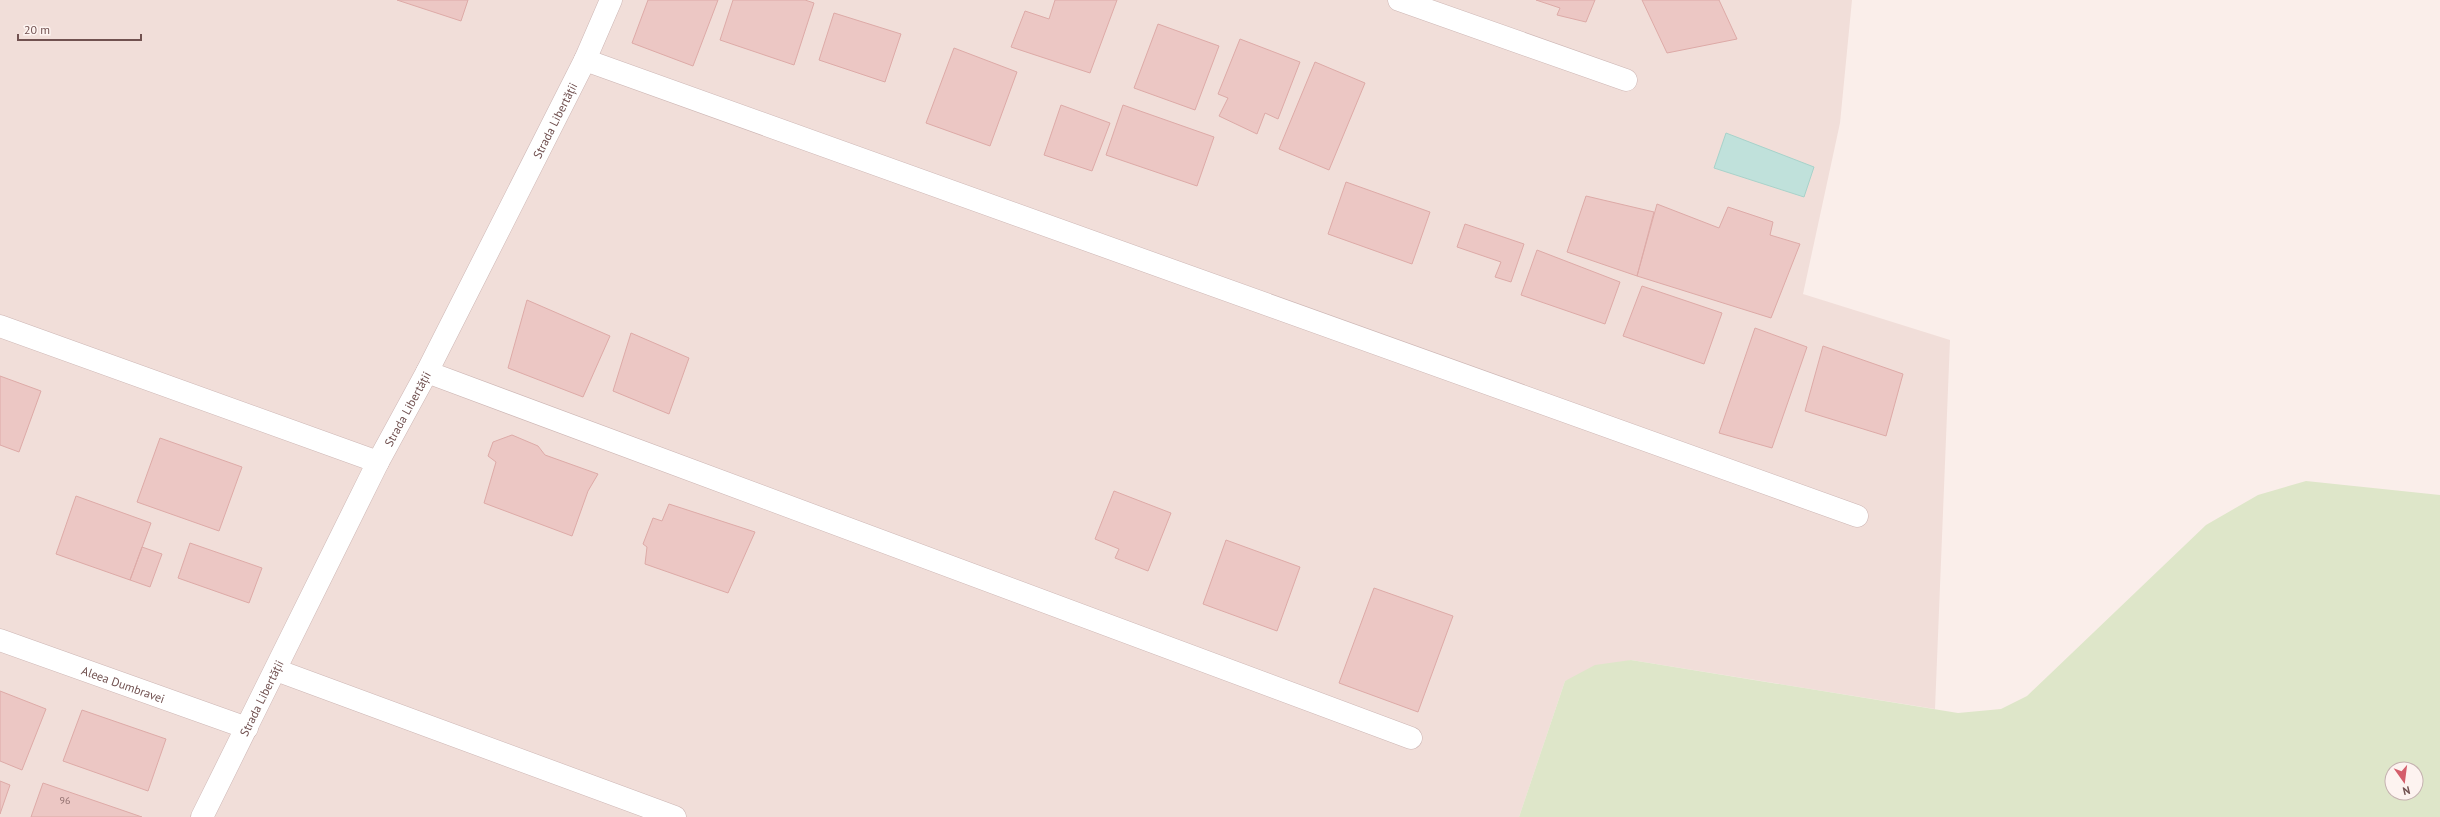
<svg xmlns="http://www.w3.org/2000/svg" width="2440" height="817" viewBox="0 0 2440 817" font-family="'PT Sans',sans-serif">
	<rect width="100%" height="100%" fill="#faeeea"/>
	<!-- residential -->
	<path fill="#f1ded9" d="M 0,0 L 1852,0 L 1840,123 L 1803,294 L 1950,340 L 1935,709 L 1631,660 L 1565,681 L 1519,817 L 0,817 Z"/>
	<!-- green -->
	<path fill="#dee6c9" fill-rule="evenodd" d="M 2306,481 L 2440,495 L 2440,817 L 1519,817 L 1565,681 L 1595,665 L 1631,660 L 1958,713 L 2001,709 L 2027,696 L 2206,525 L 2258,495 ZM 2392,769 L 2416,769 L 2416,793 L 2392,793 Z"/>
	<!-- water -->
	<path fill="#c0e1db" stroke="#a8d2ca" d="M 1726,133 L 1814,167 L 1804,197 L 1714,168 Z"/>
	<!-- building -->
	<path fill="#ecc7c4" stroke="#ddaaa7" d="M 397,0 L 468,0 L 461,21 Z
		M 648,0 L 718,0 L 693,66 L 632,43 Z
		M 733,0 L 805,0 L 814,3 L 794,65 L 720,40 Z
		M 1055,0 L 1117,0 L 1090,73 L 1011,47 L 1025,11 L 1049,19 Z
		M 1536,0 L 1595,0 L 1586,22 L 1557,15 L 1560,8 Z
		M 1642,0 L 1719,0 L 1737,39 L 1667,53 Z
		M 834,13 L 901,34 L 885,82 L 819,60 Z
		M 1158,24 L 1219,46 L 1195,110 L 1134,88 Z
		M 1240,39 L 1300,62 L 1278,119 L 1265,113 L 1257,134 L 1219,116 L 1228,98 L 1218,94 Z
		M 954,48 L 1017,72 L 990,146 L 926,123 Z
		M 1315,62 L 1365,83 L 1329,170 L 1279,149 Z
		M 1061,105 L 1110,123 L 1092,171 L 1044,155 Z
		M 1123,105 L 1214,137 L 1197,186 L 1106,155 Z
		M 1346,182 L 1430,212 L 1412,264 L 1328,234 Z
		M 1586,196 L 1654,212 L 1637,276 L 1567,252 Z
		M 1657,204 L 1719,228 L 1728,207 L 1773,222 L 1770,235 L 1800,244 L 1771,318 L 1637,276 Z
		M 1465,224 L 1524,244 L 1511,282 L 1495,277 L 1501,262 L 1457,247 Z
		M 1537,250 L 1620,282 L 1605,324 L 1521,295 Z
		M 1642,286 L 1722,313 L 1704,364 L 1623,336 Z
		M 527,300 L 610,336 L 583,397 L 508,368 Z
		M 1755,328 L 1807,347 L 1772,448 L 1719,433 Z
		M 631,333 L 689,358 L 669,414 L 613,391 Z
		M 1823,346 L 1903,374 L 1886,436 L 1805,411 Z
		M 0,376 L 41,391 L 19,452 L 0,445 Z
		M 512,435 L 538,446 L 545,455 L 598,474 L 588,491 L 572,536 L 484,503 L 496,462 L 488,456 L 493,442 Z
		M 160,438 L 242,467 L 219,531 L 137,502 Z
		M 1114,491 L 1171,513 L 1148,571 L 1115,558 L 1119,549 L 1095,539 Z
		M 76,496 L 151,523 L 130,580 L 56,554 Z
		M 669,504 L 755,532 L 728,593 L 645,564 L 647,547 L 643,544 L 653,518 L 662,521 Z
		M 1226,540 L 1300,567 L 1277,631 L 1203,604 Z
		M 190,543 L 262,568 L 249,603 L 178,578 Z
		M 142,547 L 162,554 L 150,587 L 130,580 Z
		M 1374,588 L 1453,616 L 1418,712 L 1339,683 Z
		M 0,691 L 46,709 L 22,770 L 0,761 Z
		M 82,710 L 166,739 L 148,791 L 63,761 Z
		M 0,781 L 10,785 L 0,814 Z
		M 43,783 L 142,817 L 31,817 Z"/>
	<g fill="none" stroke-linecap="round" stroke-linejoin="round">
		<defs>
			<g id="minor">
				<path d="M 1399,0 L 1626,80"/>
				<path d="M 585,60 L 1857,516"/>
				<path d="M 0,326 L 378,462"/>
				<path d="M 427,372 L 1411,738"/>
				<path id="s1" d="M 0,640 L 247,728"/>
				<path d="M 276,670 L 675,817"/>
				<path id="s2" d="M 202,817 L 378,462 L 427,372 L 585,60 L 611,0"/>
			</g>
		</defs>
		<!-- minor casing -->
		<use href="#minor" stroke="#cdb6b4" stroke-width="23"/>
		<!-- minor -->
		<use href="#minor" stroke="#fff" stroke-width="22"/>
	</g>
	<g text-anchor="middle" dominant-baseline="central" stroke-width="4" stroke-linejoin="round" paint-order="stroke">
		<!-- number labels -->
		<g font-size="10" fill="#906e6d">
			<text x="65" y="800">96</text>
		</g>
		<!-- street labels -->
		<g font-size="12" fill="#715150" stroke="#fdf3f0">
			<text stroke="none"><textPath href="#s2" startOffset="781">Strada Libertății</textPath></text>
			<text stroke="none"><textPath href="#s2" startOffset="457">Strada Libertății</textPath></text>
			<text stroke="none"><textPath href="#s1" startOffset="131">Aleea Dumbravei</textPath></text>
			<text stroke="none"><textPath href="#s2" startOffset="133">Strada Libertății</textPath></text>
		</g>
	</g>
	<!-- north arrow -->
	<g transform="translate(2404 781) rotate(166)"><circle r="19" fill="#fdf3f0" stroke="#c5b2b0"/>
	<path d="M0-3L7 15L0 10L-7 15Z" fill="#d45e6b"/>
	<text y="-6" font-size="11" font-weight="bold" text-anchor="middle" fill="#715150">N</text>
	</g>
	<!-- scale -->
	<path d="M18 34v6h123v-6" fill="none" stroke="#715150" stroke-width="2"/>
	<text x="24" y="34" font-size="12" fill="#715150" stroke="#fdf3f0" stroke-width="3" paint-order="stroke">20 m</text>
</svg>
